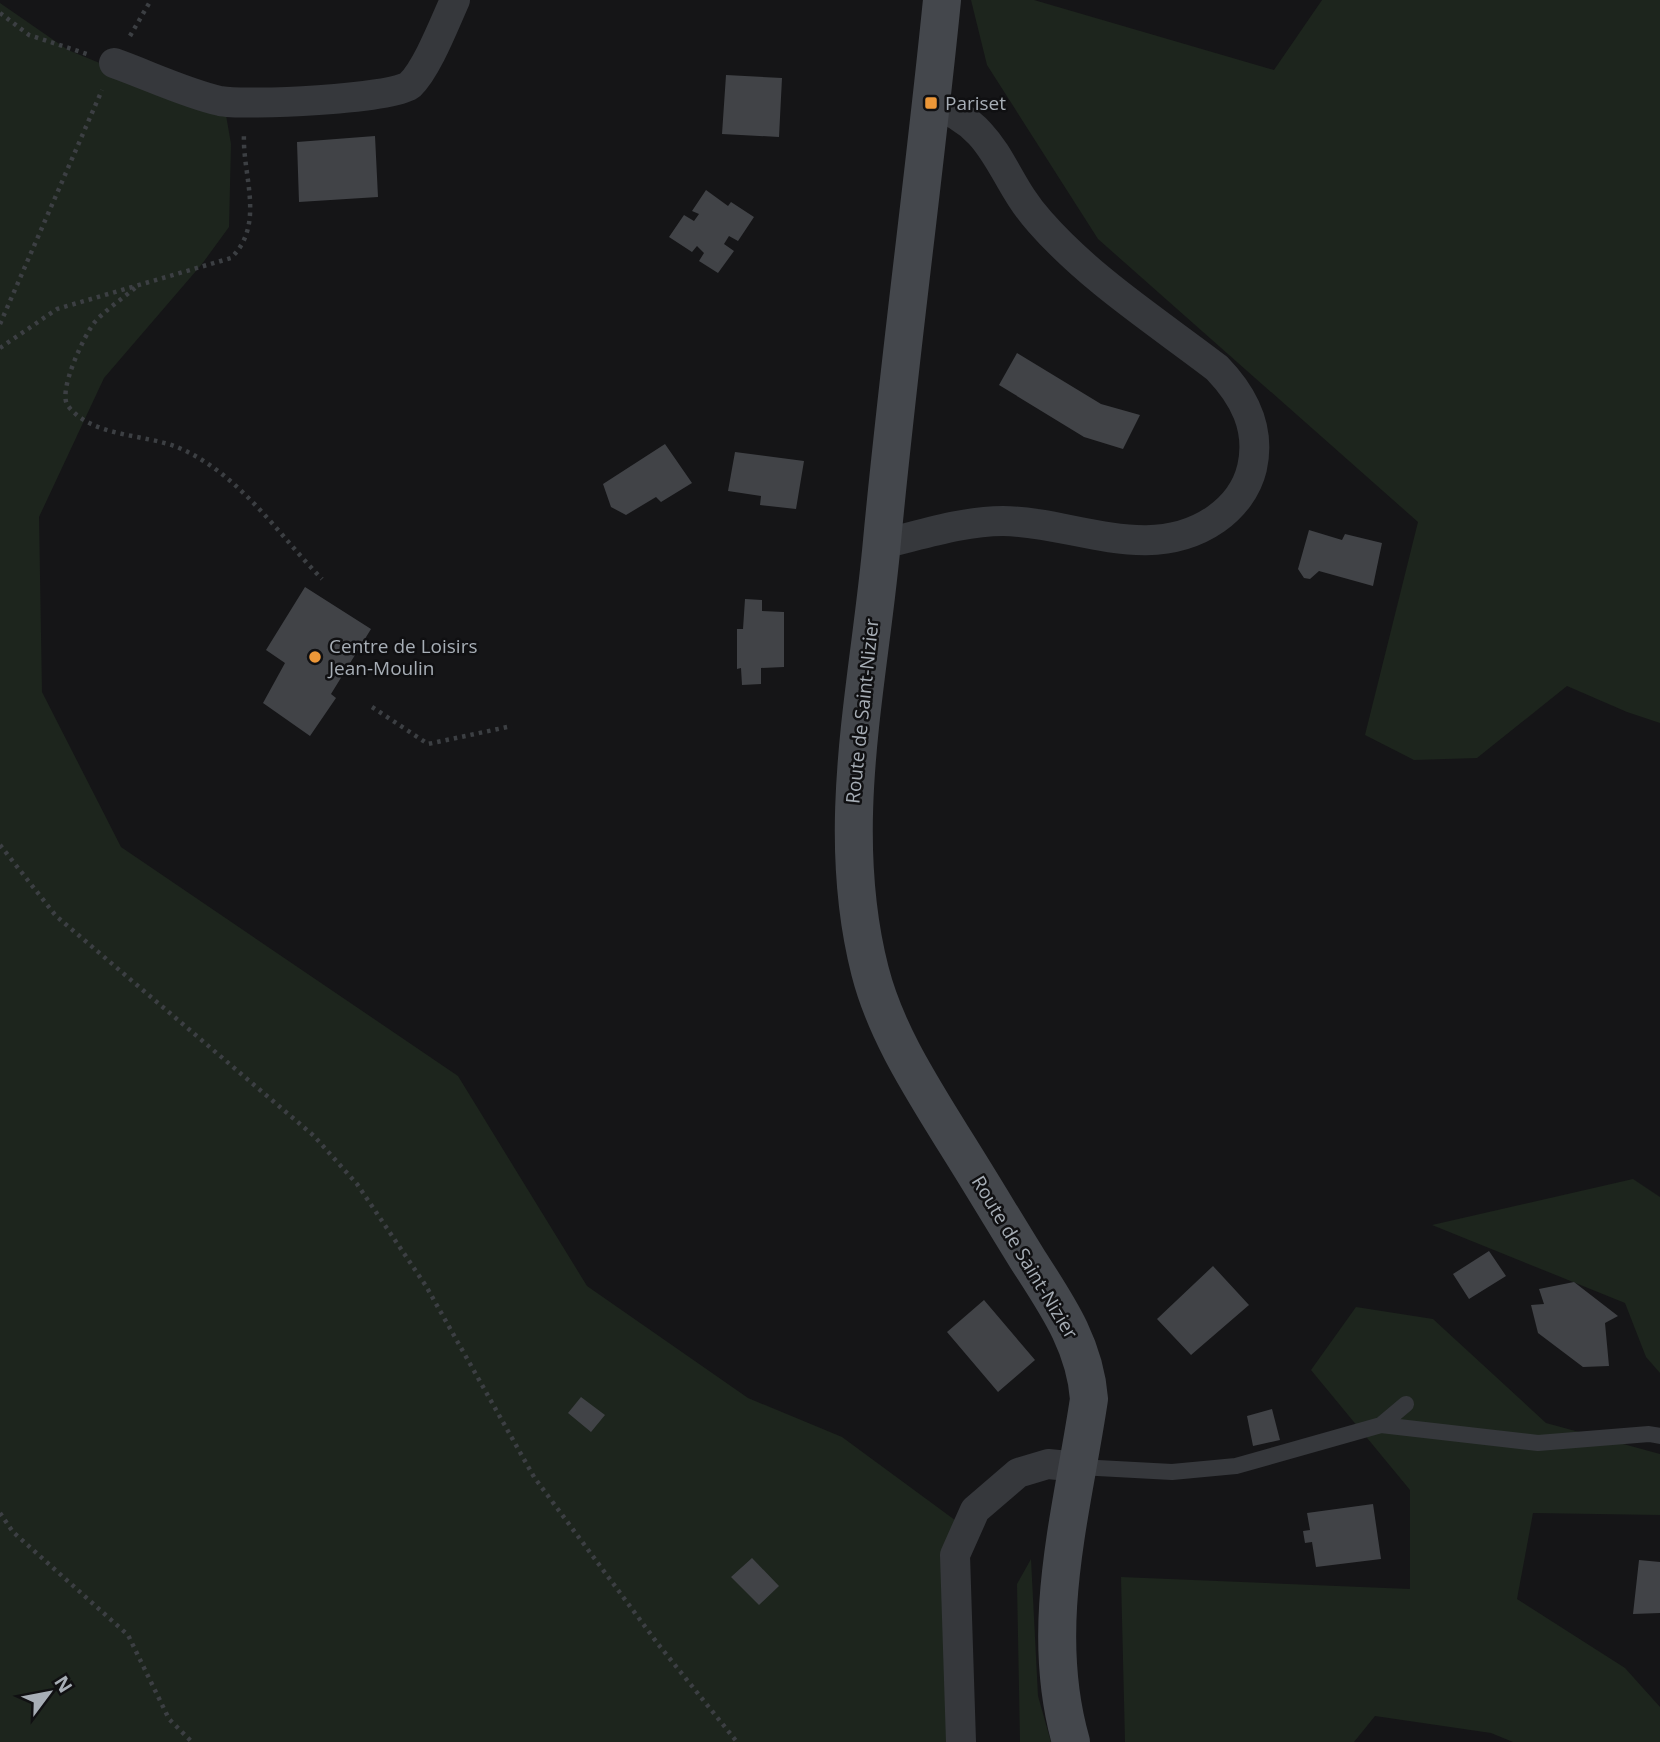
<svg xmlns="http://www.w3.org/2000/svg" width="1660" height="1742" viewBox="0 0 1660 1742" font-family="'Open Sans',sans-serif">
	<rect width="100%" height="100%" fill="#151517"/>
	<!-- green -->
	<path fill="#1d251d" d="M 971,0 L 1034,0 L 1274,70 L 1322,0 L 1660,0 L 1660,723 L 1627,712 L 1567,686 L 1477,758 L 1414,760 L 1365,735 L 1418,522 L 1098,239 L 987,65 Z
		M 0,3 L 68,50 L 226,115 L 231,144 L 229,227 L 202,264 L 104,378 L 39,517 L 42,692 L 121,847 L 458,1076 L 587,1286 L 748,1398 L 842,1437 L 963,1526 L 965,1742 L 0,1742 Z
		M 1633,1179 L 1660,1197 L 1660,1373 L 1646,1357 L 1625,1303 L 1432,1225 Z
		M 1356,1307 L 1433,1319 L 1546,1423 L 1660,1454 L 1660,1515 L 1533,1513 L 1517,1599 L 1625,1668 L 1660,1707 L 1660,1742 L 1513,1742 L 1491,1733 L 1375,1716 L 1354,1742 L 1125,1742 L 1121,1577 L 1410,1589 L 1410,1490 L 1311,1370 Z
		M 1031,1559 L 1038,1696 L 1051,1742 L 1020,1742 L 1017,1584 Z"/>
	<!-- building -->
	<path fill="#414347" d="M 726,75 L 782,78 L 779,137 L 722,134 Z
		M 375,136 L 378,197 L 299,202 L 297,142 Z
		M 706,190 L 728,206 L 731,202 L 754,217 L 738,241 L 729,236 L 724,244 L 734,251 L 718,273 L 699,261 L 704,253 L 697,246 L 692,252 L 669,237 L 684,215 L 694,221 L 699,214 L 692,211 Z
		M 1017,353 L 1101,404 L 1140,415 L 1123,449 L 1084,437 L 999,385 Z
		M 665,444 L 692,483 L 661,502 L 656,497 L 626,515 L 611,507 L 603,484 Z
		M 735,452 L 804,461 L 796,509 L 760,505 L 761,496 L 728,491 Z
		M 1309,530 L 1342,540 L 1345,534 L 1382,543 L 1373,586 L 1319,571 L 1310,579 L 1304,578 L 1298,569 Z
		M 305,587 L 371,629 L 331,694 L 336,698 L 310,736 L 263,703 L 285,663 L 266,650 Z
		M 745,599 L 762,600 L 762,611 L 784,612 L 784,667 L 761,668 L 761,684 L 742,685 L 741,668 L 737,669 L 737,629 L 743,629 Z
		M 1489,1251 L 1506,1276 L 1469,1299 L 1453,1274 Z
		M 1213,1266 L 1249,1305 L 1191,1355 L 1157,1319 Z
		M 1574,1282 L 1618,1316 L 1605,1323 L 1609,1366 L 1583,1367 L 1538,1333 L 1531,1305 L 1544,1304 L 1539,1289 Z
		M 984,1300 L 1035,1360 L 998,1392 L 947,1332 Z
		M 581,1397 L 605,1415 L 591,1432 L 568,1413 Z
		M 1272,1409 L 1280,1440 L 1253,1446 L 1247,1416 Z
		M 1373,1504 L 1381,1559 L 1316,1567 L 1312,1542 L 1305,1543 L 1303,1531 L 1310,1530 L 1307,1513 Z
		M 752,1558 L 779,1586 L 759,1605 L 731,1577 Z
		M 1639,1560 L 1660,1562 L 1660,1613 L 1633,1614 Z"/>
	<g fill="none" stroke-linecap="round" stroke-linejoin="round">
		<!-- path -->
		<path stroke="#3c3f43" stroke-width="4.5" stroke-dasharray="3.5 5" stroke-linecap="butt" d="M 0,13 L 29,35 L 87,54
			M 130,36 L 151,0
			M 135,288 C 122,299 105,310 94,323 C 84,336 57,392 68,406 C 92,437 144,434 177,447 C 239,473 277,533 322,579
			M 0,324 L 102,90
			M 0,348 L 57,309 L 231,258 C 266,224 242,175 244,134
			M 372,707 L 428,744 L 512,726
			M 0,845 L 56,916 L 314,1136 L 357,1184 L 426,1286 L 534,1477 L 658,1644 L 737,1742
			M 0,1513 L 13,1532 L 128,1635 L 169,1719 L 192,1742"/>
		<!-- service -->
		<path stroke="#36383c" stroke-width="16" d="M 1381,1425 L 1538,1443 L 1649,1434 L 1660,1436
			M 1079,1467 L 1172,1472 L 1236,1466 L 1381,1425 L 1406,1404"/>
		<!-- minor -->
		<path stroke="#36383c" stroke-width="30" d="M 114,63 C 148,75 185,93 220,101 C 245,106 394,99 410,85 C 427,69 445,22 455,0
			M 882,544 C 921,535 963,521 1003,521 C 1075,522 1150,565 1216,519 C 1233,507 1247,489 1252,468 C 1261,428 1244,396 1217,368 C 1157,322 1090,279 1040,222 C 998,176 1000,127 931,103
			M 961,1742 L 955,1555 L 975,1510 L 1018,1473 L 1048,1464 L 1079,1467"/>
		<!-- secondary -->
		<path stroke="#44474c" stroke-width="38" d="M 942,0 C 924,180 899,360 882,541 C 869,685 833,826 870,971 C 885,1030 919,1083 951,1135 C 977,1176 1002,1218 1028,1260 C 1057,1305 1085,1345 1089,1399 C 1072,1513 1038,1627 1071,1742"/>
	</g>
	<!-- markers -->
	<g fill="#ec9738" stroke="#101012" stroke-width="2.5">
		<rect x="924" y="96" width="14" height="14" rx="3.5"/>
		<circle cx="315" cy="657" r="7"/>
	</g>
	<g text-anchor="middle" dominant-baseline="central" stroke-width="5" stroke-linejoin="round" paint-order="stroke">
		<!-- poi labels -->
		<g font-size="19" fill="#a7aeb6" stroke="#101012" text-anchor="start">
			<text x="945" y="103">Pariset</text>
			<text x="329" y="646">Centre de Loisirs<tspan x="329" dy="22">Jean-Moulin</tspan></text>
		</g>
		<!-- street labels -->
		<g font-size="19" fill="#a7aeb6" stroke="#101012">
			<text transform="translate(862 711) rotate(-84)">Route de Saint-Nizier</text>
			<text transform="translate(1025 1257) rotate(59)">Route de Saint-Nizier</text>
		</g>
	</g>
	<!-- north arrow -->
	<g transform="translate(49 1693) rotate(58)" stroke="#101012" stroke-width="5" paint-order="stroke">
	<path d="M0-5L12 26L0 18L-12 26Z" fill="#a7aeb6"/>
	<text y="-10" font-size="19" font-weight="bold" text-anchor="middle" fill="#a7aeb6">N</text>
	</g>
</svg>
